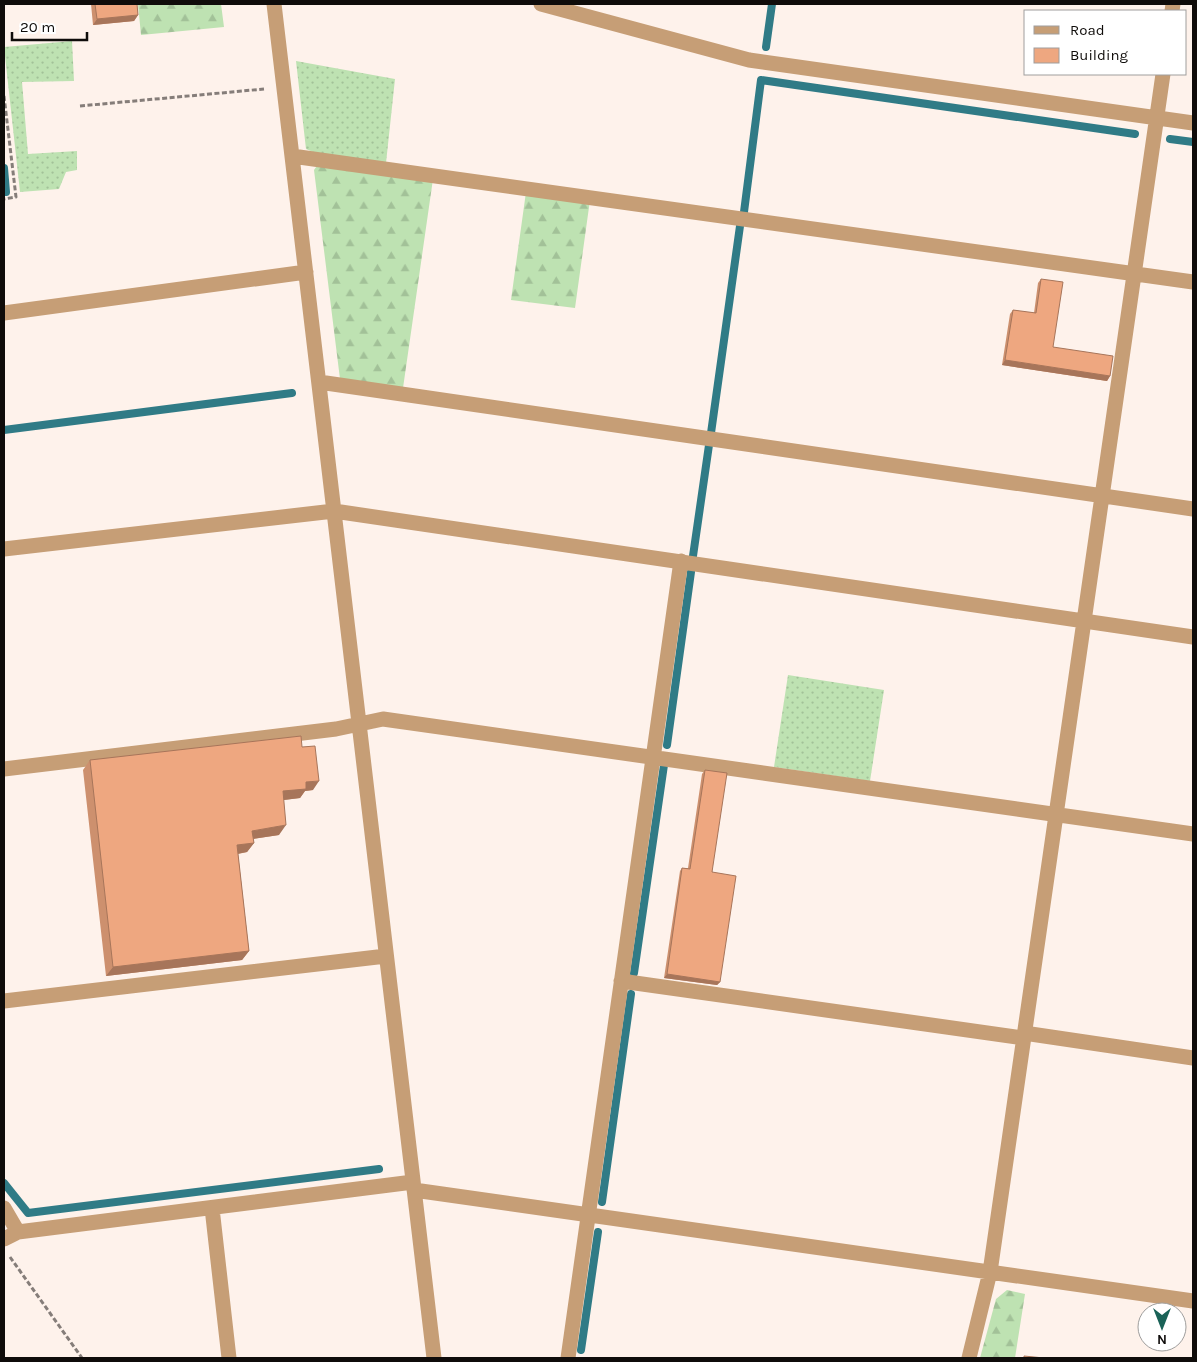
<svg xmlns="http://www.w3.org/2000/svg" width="1197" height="1362" viewBox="0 0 1197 1362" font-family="Karla,sans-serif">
	<defs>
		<pattern id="grass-dots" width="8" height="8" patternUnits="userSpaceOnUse" patternTransform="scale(1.25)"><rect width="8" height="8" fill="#bee2b2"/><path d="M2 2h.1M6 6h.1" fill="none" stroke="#a2c198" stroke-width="1.8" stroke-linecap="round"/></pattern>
		<pattern id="forest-firs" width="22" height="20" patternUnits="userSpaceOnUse" patternTransform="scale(1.25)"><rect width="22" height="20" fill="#bee2b2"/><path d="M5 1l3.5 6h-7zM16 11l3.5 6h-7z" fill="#a2c198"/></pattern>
	</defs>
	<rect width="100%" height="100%" fill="#fef2eb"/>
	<!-- grass -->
	<path fill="url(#grass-dots)" d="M 72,41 L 74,81 L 22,82 L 28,154 L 77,151 L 77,170 L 66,172 L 59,189 L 20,192 L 4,47 Z
		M 296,61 L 395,79 L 386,163 L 318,154 L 306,149 Z
		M 788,675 L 884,690 L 870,781 L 774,767 Z"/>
	<!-- forest -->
	<path fill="url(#forest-firs)" d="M 138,4 L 221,4 L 224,27 L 141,35 Z
		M 319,163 L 433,179 L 403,388 L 340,379 L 314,170 Z
		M 526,192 L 590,200 L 575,308 L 511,300 Z
		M 1007,1290 L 1025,1294 L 1015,1358 L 980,1358 L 996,1299 Z"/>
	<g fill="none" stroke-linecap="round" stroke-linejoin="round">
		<!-- stream -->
		<path stroke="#307b86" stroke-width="8" d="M 766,47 L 772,4
			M 1170,139 L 1193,142
			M 4,168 L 6,192 L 4,192
			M 744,212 L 761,80 L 1135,134
			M 4,430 L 292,393
			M 711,433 L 740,226
			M 693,556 L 709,445
			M 667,745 L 691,572
			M 634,973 L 664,765
			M 4,1183 L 28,1213 L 379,1169
			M 602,1202 L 631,994
			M 581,1350 L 598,1232"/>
		<!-- path -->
		<path stroke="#857d79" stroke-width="3" stroke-dasharray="5 2.5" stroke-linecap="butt" d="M 4,96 L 16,197 L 4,199
			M 80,106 L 264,89
			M 10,1257 L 82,1358"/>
		<!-- minor -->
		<path stroke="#c69e76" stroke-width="15" d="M 274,4 L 434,1358
			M 541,4 L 749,60 L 1193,123
			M 1172,11 L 1173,4
			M 292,156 L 1193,282
			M 4,313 L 306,272
			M 319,382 L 1193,509
			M 4,549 L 334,511 L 1193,637
			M 4,769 L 336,729 L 383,719 L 1193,834
			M 621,981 L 1023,1038
			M 4,1001 L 386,956
			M 1024,1033 L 1193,1058
			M 414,1190 L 1193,1301
			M 4,1208 L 18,1232
			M 212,1208 L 229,1358
			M 4,1239 L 18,1232 L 413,1182
			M 568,1358 L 681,561
			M 969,1358 L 990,1272 L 1163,74"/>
	</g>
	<!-- wall -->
	<path fill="#cd906e" d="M 91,4 L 137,4 L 138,15 L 134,21 L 93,25 Z
		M 1041,279 L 1053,347 L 1110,376 L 1107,381 L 1002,365 L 1010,314 L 1013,310 L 1034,313 L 1038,283 Z
		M 302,747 L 313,790 L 305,791 L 300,798 L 283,800 L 279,835 L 253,839 L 254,843 L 247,852 L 238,854 L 249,951 L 242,960 L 106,976 L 83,770 L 90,760 Z
		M 705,770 L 720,982 L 717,985 L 664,978 L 680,871 L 682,868 L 688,868 L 702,774 Z"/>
	<!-- shaded-wall -->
	<path fill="#a7755a" d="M 138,15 L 134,21 L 93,25 L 97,19 Z
		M 1005,360 L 1110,376 L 1107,381 L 1002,365 Z
		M 319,781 L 313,790 L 305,791 L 300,798 L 276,801 L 283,791 L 306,782 Z
		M 286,825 L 279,835 L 246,840 L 252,831 Z
		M 254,843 L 247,852 L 231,855 L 237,845 Z
		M 249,951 L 242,960 L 106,976 L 113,967 Z
		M 667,974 L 720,982 L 717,985 L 664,978 Z"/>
	<!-- building -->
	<path fill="#eea780" stroke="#a7755a" d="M 95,4 L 137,4 L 138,15 L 97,19 Z
		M 1041,279 L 1063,282 L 1053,347 L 1113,356 L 1110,376 L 1005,360 L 1013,310 L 1036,313 Z
		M 301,736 L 302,747 L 315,746 L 319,781 L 306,782 L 306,789 L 283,791 L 286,825 L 252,831 L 254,843 L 237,845 L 249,951 L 113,967 L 90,760 Z
		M 705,770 L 727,773 L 712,872 L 736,876 L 720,982 L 667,974 L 682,868 L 690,869 Z
		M 1024,1356 L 1044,1358 L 1024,1358 Z"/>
	<!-- border -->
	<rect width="1197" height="1362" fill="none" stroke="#0f0c0a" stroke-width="10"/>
	<!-- legend -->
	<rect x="1024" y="10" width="162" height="65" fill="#ffffff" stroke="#9f9e9d"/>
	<rect x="1034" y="26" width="25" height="8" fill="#c69e76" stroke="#9f9e9d"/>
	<text x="1070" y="35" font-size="15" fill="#0f0c0a">Road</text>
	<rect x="1034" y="48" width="25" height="15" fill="#eea780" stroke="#9f9e9d"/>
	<text x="1070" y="60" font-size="15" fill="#0f0c0a">Building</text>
	<!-- north arrow -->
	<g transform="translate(1162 1327) rotate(180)"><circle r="24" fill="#ffffff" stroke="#9f9e9d"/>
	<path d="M0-4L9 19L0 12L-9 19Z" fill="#1a6257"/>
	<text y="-8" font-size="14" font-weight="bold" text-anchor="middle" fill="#0f0c0a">N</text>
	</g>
	<!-- scale -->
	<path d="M12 32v8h75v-8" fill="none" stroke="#0f0c0a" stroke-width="2.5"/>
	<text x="20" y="32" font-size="15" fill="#0f0c0a" stroke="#ffffff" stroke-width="4" paint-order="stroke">20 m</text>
</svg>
